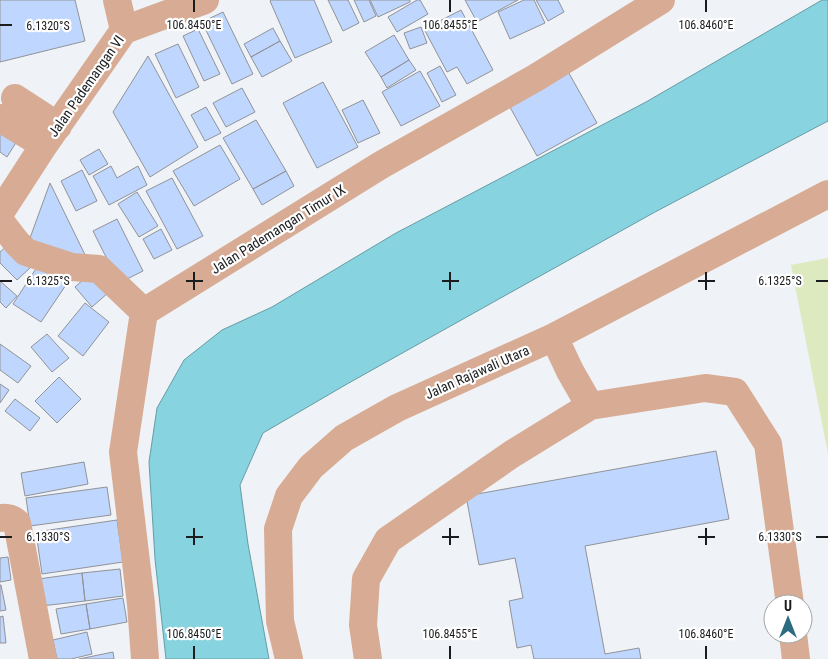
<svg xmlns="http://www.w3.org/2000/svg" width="828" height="659" viewBox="0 0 828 659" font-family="'Roboto Condensed',sans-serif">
	<rect width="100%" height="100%" fill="#eff2f6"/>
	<!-- green -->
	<path fill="#dde9be" d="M 828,258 L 828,454 L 791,265 Z"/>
	<!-- water -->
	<path fill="#87d3df" stroke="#679ca5" d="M 822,0 L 828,0 L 828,121 L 655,212 L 506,295 L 347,384 L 263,433 L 240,485 L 248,544 L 269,659 L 166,659 L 155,559 L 149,462 L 157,408 L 184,360 L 222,330 L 272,307 L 396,233 L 646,102 Z"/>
	<!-- building -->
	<path fill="#bfd6fe" stroke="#919397" d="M 0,0 L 75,0 L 85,41 L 0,62 Z
		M 271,0 L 314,0 L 332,42 L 295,58 L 270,1 Z
		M 328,0 L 348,0 L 359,23 L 343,31 Z
		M 354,0 L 369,0 L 376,16 L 364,22 Z
		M 370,0 L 410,0 L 410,2 L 378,17 Z
		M 417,0 L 420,0 L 428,14 L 397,32 L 388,17 Z
		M 465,0 L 518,0 L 477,22 Z
		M 524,0 L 534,0 L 545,23 L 510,39 L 498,12 Z
		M 536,0 L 558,0 L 564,12 L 548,21 Z
		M 461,10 L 493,70 L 467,84 L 457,67 L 447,72 L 424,29 Z
		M 223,12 L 253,74 L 232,84 L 202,22 Z
		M 421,27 L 427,43 L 410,49 L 404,33 Z
		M 273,28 L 280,41 L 251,57 L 244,44 Z
		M 198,29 L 220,74 L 204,81 L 183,36 Z
		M 394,35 L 409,60 L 381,77 L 365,52 Z
		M 280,41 L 292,61 L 262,77 L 251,57 Z
		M 178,44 L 199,87 L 176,98 L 155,54 Z
		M 148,56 L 198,147 L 150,177 L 113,112 Z
		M 409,60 L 416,70 L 387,88 L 381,77 Z
		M 440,66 L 456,95 L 442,102 L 427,73 Z
		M 566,68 L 597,123 L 537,156 L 506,100 Z
		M 420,71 L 440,106 L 401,126 L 382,92 Z
		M 323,82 L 358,147 L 317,168 L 283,103 Z
		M 242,88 L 255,112 L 226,127 L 213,103 Z
		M 363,100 L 380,133 L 358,143 L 342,110 Z
		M 206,107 L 221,133 L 205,141 L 191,115 Z
		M 256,120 L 286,171 L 253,189 L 223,138 Z
		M 0,123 L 20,136 L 7,157 L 0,152 Z
		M 220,145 L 240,179 L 194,206 L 173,171 Z
		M 99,149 L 108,164 L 89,175 L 80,160 Z
		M 111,166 L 117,178 L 138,166 L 147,185 L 109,205 L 93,176 Z
		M 82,170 L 97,201 L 76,211 L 61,181 Z
		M 286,171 L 294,186 L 262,205 L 253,189 Z
		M 172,178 L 203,236 L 177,249 L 146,191 Z
		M 50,183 L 90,265 L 26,249 Z
		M 137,192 L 158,226 L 139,237 L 118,204 Z
		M 117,219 L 143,271 L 119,283 L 93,231 Z
		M 161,229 L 172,250 L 154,259 L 143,239 Z
		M 9,244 L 31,267 L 17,280 L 0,263 L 0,252 Z
		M 41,261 L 70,279 L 41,322 L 13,304 Z
		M 92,272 L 109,292 L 92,307 L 75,287 Z
		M 0,281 L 17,296 L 6,308 L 0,302 Z
		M 85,303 L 109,322 L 83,356 L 58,336 Z
		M 47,334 L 69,358 L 52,372 L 31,347 Z
		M 0,344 L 31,366 L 18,383 L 0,370 Z
		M 59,377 L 81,399 L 57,423 L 35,401 Z
		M 0,384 L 9,390 L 0,403 Z
		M 15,399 L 40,418 L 30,431 L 5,411 Z
		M 716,451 L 729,519 L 585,546 L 605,654 L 639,648 L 641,659 L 534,659 L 531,645 L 517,648 L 509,601 L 523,598 L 515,558 L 479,565 L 466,496 Z
		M 84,462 L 88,484 L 25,496 L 21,473 Z
		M 107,487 L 111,515 L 30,526 L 26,498 Z
		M 117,520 L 123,562 L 42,574 L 36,532 Z
		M 8,557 L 11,580 L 0,582 L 0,558 Z
		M 120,569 L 123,596 L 85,601 L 82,573 Z
		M 82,573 L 85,601 L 41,606 L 38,579 Z
		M 0,585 L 1,585 L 6,610 L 0,611 Z
		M 123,598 L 127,622 L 90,629 L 86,604 Z
		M 86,604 L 90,629 L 61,634 L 56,609 Z
		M 3,616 L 6,643 L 0,643 L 0,617 Z
		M 87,632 L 92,654 L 71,659 L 57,659 L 53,640 Z
		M 113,652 L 114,659 L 79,659 Z"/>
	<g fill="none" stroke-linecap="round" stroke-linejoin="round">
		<!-- minor -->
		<path stroke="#d8ac94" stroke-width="28" d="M 117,0 L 124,30
			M 15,98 L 58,126
			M 0,118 L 44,145
			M 0,213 L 44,145 L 124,30 L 205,0
			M 0,221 L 17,243 L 26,252 L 72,267 L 99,269 L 144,312
			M 554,337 L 570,371 L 590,406
			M 0,518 C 7,517 12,518 17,523 L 43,659
			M 793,634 L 796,659
			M 145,659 L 141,604 L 123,452 L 144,312 L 381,165 L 537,77 L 661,0
			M 289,659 L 280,621 L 278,529 L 289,496 L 311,467 L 344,438 L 397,408 L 554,337 L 828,194
			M 368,659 L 363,625 L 366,579 L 388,540 L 512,454 L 590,406 L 705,388 L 735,392 L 768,444 L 790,604"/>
	</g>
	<!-- ticks -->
	<path fill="none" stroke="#1b1c1e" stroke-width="2" d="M 194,0 L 194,12M 450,0 L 450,12M 706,0 L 706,12M 0,25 L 12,25M 194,272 L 194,290M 450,272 L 450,290M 706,272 L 706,290M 0,281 L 12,281M 186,281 L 203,281M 442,281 L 459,281M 698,281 L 715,281M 816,281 L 828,281M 194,528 L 194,545M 450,528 L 450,545M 706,528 L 706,545M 0,537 L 12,537M 186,537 L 203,537M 442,537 L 459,537M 698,537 L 715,537M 816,537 L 828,537M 194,646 L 194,659M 450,646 L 450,659M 706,646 L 706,659"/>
	<g text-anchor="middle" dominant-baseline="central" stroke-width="4.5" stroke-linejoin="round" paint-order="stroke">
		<!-- street labels -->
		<g font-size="14" fill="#1b1c1e" stroke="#fff">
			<text transform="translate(86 86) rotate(-55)">Jalan Pademangan VI</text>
			<text transform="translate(278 229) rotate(-32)">Jalan Pademangan Timur IX</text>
			<text transform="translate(477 372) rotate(-24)">Jalan Rajawali Utara</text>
		</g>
	</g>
	<g font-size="12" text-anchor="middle" fill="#1b1c1e" stroke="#fff" stroke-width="4.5" stroke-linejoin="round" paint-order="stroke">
		<text x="194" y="29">106.8450°E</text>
		<text x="450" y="29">106.8455°E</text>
		<text x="706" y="29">106.8460°E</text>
		<text x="48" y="30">6.1320°S</text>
		<text x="48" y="285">6.1325°S</text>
		<text x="780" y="285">6.1325°S</text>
		<text x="48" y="541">6.1330°S</text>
		<text x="780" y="541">6.1330°S</text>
		<text x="194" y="638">106.8450°E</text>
		<text x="450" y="638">106.8455°E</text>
		<text x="706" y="638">106.8460°E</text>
	</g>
	<!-- north arrow -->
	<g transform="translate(788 619)"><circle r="24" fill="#ffffff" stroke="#a4a4a5"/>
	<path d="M0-4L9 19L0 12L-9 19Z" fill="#2c6b80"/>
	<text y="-8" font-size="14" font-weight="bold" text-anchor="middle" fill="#1b1c1e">U</text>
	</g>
</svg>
